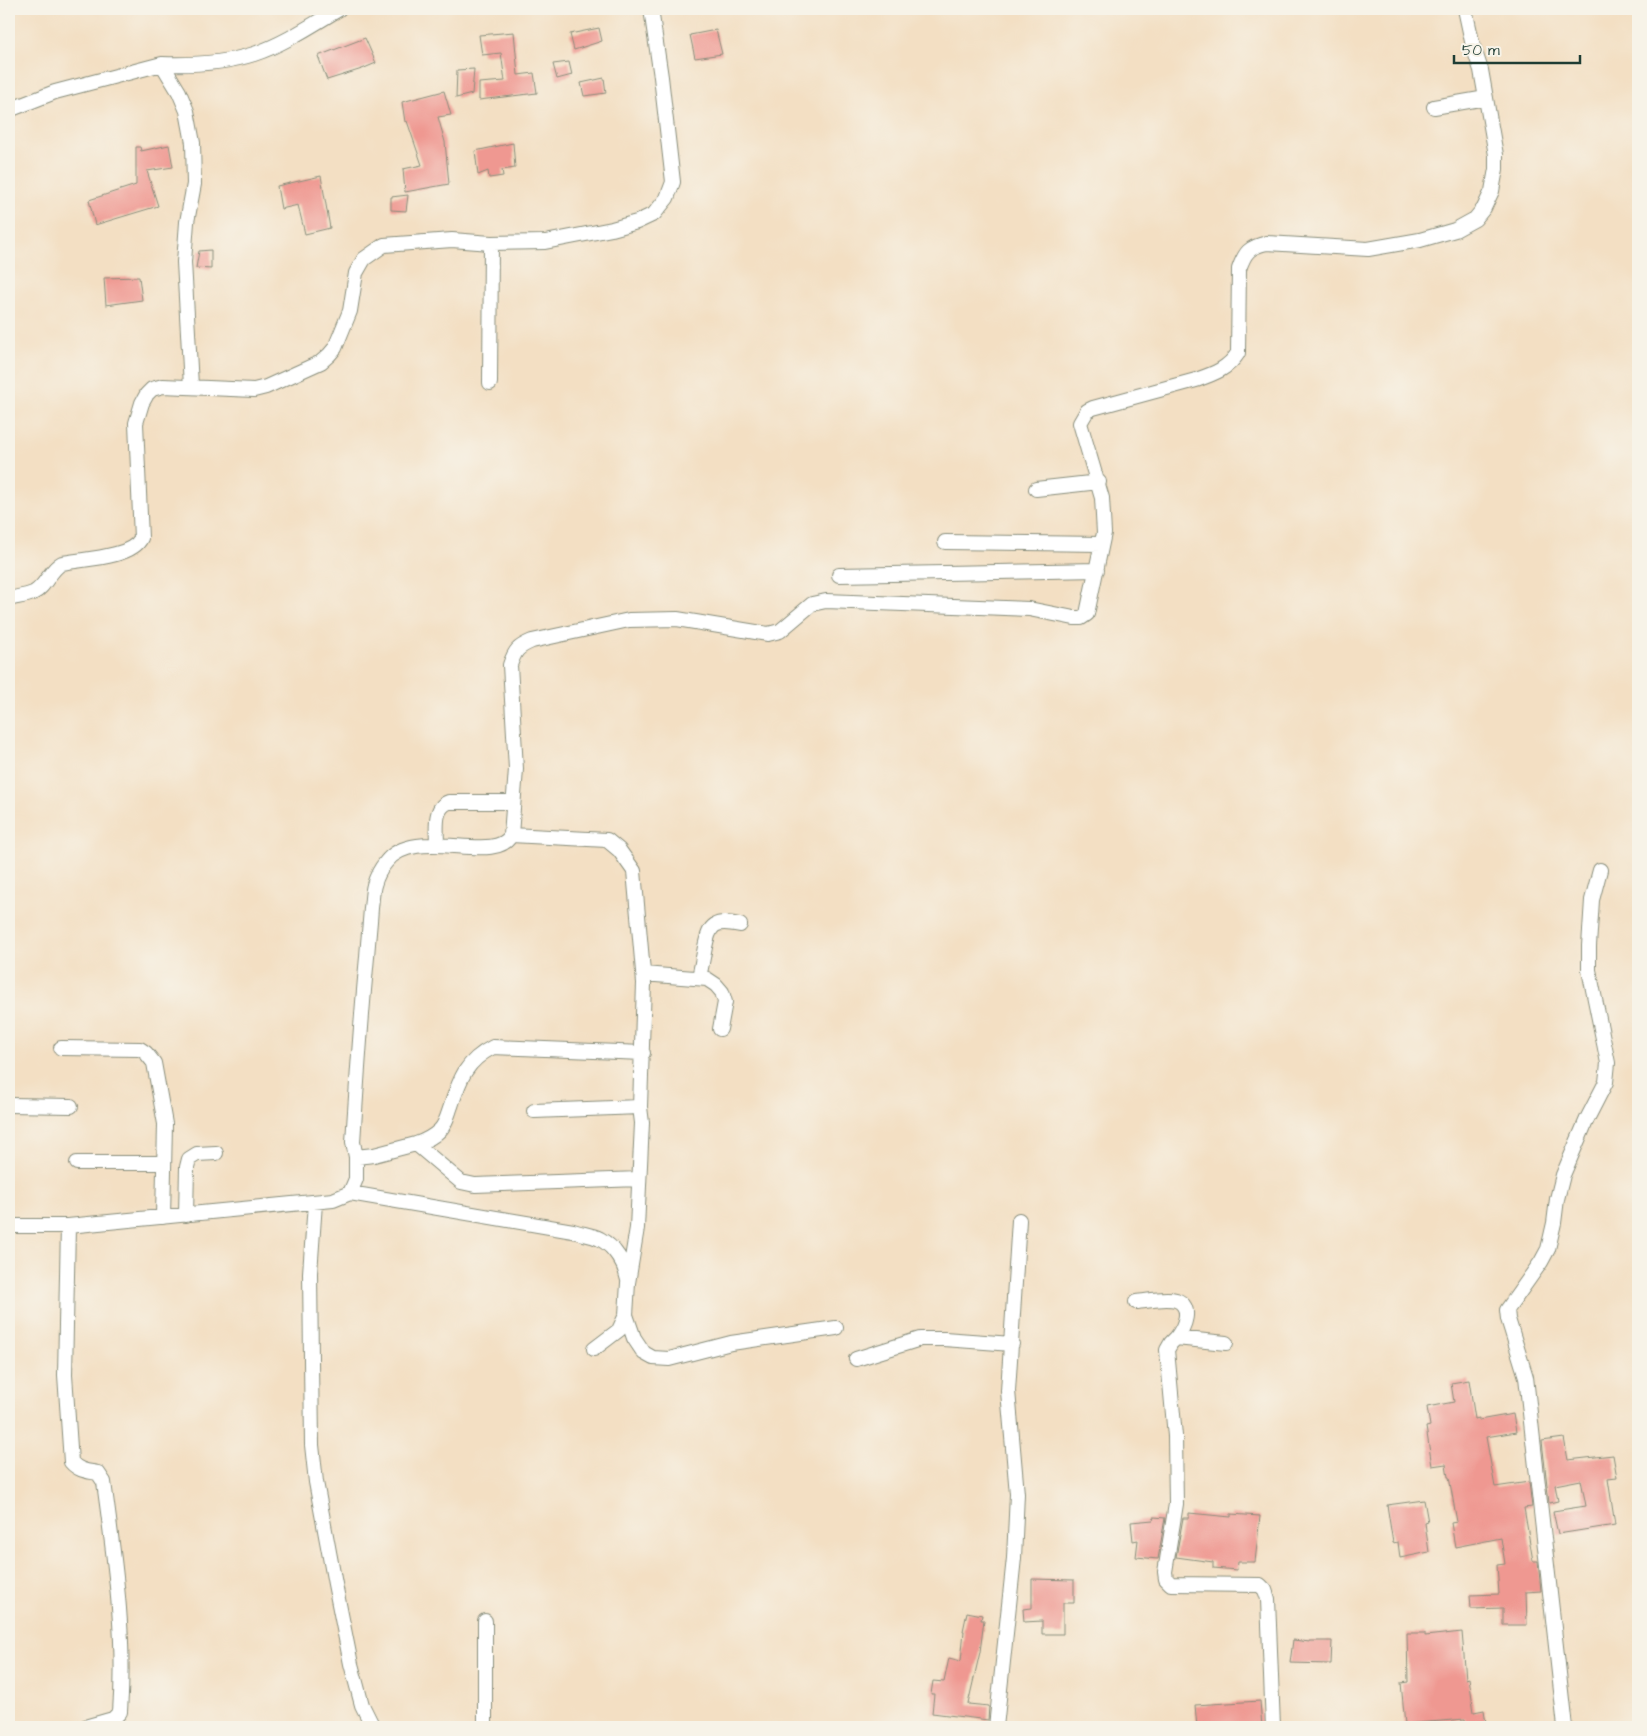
<svg xmlns="http://www.w3.org/2000/svg" width="1647" height="1736" viewBox="0 0 1647 1736" font-family="'Architects Daughter',sans-serif">
	<rect width="100%" height="100%" fill="#f7f3e8"/>
	<filter id="ink" filterUnits="userSpaceOnUse"><feTurbulence type="fractalNoise" baseFrequency=".02" numOctaves="2"/><feDisplacementMap in="SourceGraphic" scale="10" xChannelSelector="R" yChannelSelector="G"/><feConvolveMatrix kernelMatrix="1 2 1 2 8 2 1 2 1" color-interpolation-filters="sRGB"/></filter>
	<filter id="wash" filterUnits="userSpaceOnUse"><feTurbulence type="fractalNoise" baseFrequency=".0096" numOctaves="4" result="noise"/><feDisplacementMap in="SourceGraphic" scale="20" xChannelSelector="R" yChannelSelector="G"/><feGaussianBlur stdDeviation="1.12" result="paint"/><feColorMatrix in="noise" values="0 0 0 0 0 0 0 0 0 0 0 0 0 0 0 0 0 1.4 0 .05"/><feComposite in="paint" operator="in"/></filter>
	<g filter="url(#wash)">
		<rect width="100%" height="100%" fill="#f3dfc3"/>
		<g id="blocks">
			<!-- building -->
			<path fill="#ef9891" d="M 599,28 L 602,41 L 574,50 L 570,34 Z
				M 716,30 L 722,54 L 695,58 L 690,35 Z
				M 514,32 L 518,75 L 534,73 L 537,93 L 479,100 L 479,83 L 505,81 L 501,53 L 482,55 L 479,35 Z
				M 365,38 L 376,63 L 362,69 L 327,80 L 318,56 Z
				M 569,62 L 572,75 L 557,79 L 553,64 Z
				M 474,69 L 472,94 L 456,98 L 457,70 Z
				M 604,78 L 606,93 L 584,96 L 581,83 Z
				M 444,91 L 451,115 L 438,117 L 445,142 L 449,184 L 405,192 L 403,169 L 422,165 L 407,121 L 405,122 L 402,102 Z
				M 513,143 L 515,168 L 502,170 L 503,176 L 489,178 L 488,171 L 478,175 L 475,151 Z
				M 169,145 L 173,167 L 147,171 L 158,206 L 95,225 L 89,200 L 136,185 L 136,147 L 140,147 L 141,151 Z
				M 321,176 L 330,228 L 305,234 L 298,205 L 281,209 L 277,186 Z
				M 408,195 L 406,211 L 391,210 L 391,197 Z
				M 211,250 L 211,269 L 196,268 L 199,251 Z
				M 139,277 L 142,300 L 106,305 L 104,278 Z
				M 1469,1380 L 1475,1419 L 1479,1418 L 1479,1420 L 1513,1414 L 1516,1432 L 1486,1437 L 1495,1487 L 1529,1482 L 1532,1507 L 1524,1508 L 1533,1561 L 1538,1561 L 1541,1591 L 1526,1592 L 1527,1625 L 1503,1625 L 1503,1608 L 1471,1609 L 1470,1595 L 1499,1594 L 1497,1565 L 1505,1564 L 1501,1538 L 1455,1547 L 1451,1523 L 1457,1522 L 1449,1477 L 1448,1477 L 1446,1464 L 1432,1466 L 1426,1427 L 1430,1426 L 1427,1407 L 1454,1402 L 1451,1383 Z
				M 1564,1438 L 1568,1460 L 1613,1455 L 1617,1478 L 1608,1479 L 1615,1525 L 1558,1534 L 1553,1511 L 1586,1506 L 1581,1480 L 1555,1485 L 1558,1501 L 1549,1503 L 1542,1441 Z
				M 1424,1500 L 1428,1522 L 1425,1523 L 1429,1552 L 1400,1558 L 1398,1542 L 1393,1543 L 1387,1505 Z
				M 1189,1513 L 1231,1517 L 1231,1514 L 1260,1516 L 1255,1562 L 1238,1562 L 1237,1570 L 1213,1568 L 1213,1562 L 1176,1557 L 1183,1518 L 1189,1518 Z
				M 1154,1517 L 1165,1518 L 1158,1559 L 1136,1557 L 1138,1540 L 1133,1541 L 1131,1522 L 1153,1520 Z
				M 1032,1579 L 1074,1580 L 1074,1603 L 1063,1603 L 1063,1634 L 1042,1634 L 1042,1621 L 1024,1622 L 1023,1609 L 1032,1608 Z
				M 967,1612 L 982,1615 L 981,1620 L 984,1620 L 980,1652 L 968,1704 L 989,1706 L 988,1720 L 932,1713 L 934,1694 L 931,1694 L 933,1681 L 944,1682 L 949,1658 L 961,1661 L 964,1631 L 963,1631 Z
				M 1462,1632 L 1466,1679 L 1469,1678 L 1474,1712 L 1484,1710 L 1486,1723 L 1466,1726 L 1465,1719 L 1405,1724 L 1401,1683 L 1408,1682 L 1407,1633 L 1425,1633 L 1425,1636 Z
				M 1293,1640 L 1310,1642 L 1310,1641 L 1332,1641 L 1331,1664 L 1290,1663 Z
				M 1260,1701 L 1262,1727 L 1197,1727 L 1195,1705 Z"/>
		</g>
	</g>
	<g filter="url(#ink)">
		<use href="#blocks" fill-opacity="0" stroke="#898e7c" stroke-width="1"/>
		<g fill="none" stroke-linecap="round" stroke-linejoin="round">
			<defs>
				<path id="minor" d="M 162,64 C 192,65 226,63 254,54 C 284,44 312,25 339,9
					M 1434,107 L 1486,98
					M 9,110 L 55,92 L 162,64 L 179,92 L 187,111 L 193,143 L 194,184 L 187,222 L 184,262 L 191,386
					M 490,383 L 491,243
					M 1036,489 L 1099,482
					M 945,542 L 1101,544
					M 839,575 L 1097,570
					M 9,599 C 16,597 26,596 33,593 C 46,587 49,570 62,563 C 82,559 132,558 141,538 L 136,423 L 142,403 L 147,394 L 152,389 L 163,386 L 254,390 L 266,387 L 321,362 L 329,355 L 335,348 L 350,311 L 356,273 L 364,259 L 384,245 L 452,240 L 491,243 L 545,242 L 612,229 L 637,222 L 654,214 L 667,198 L 673,182 L 661,77 L 651,9
					M 511,835 L 607,840 L 619,850 L 634,871 L 644,983 L 640,1107 L 642,1123 L 637,1228 L 628,1283 L 626,1315 L 634,1338 L 644,1353 L 653,1358 L 669,1359 L 731,1343 L 836,1328
					M 437,844 C 437,830 433,807 449,802 L 513,802
					M 643,974 L 707,979 L 716,985 L 722,992 L 725,1002 L 720,1029
					M 699,978 C 701,968 703,958 705,947 C 710,923 715,920 740,925
					M 61,1048 L 140,1049 L 146,1053 L 154,1063 L 165,1124 L 163,1217
					M 9,1105 L 71,1106
					M 534,1111 L 640,1107
					M 416,1144 C 425,1141 433,1137 440,1130 C 446,1124 448,1114 451,1106 C 460,1078 466,1061 493,1047 L 643,1053
					M 356,1157 L 353,1142 C 357,1080 361,1019 367,957 C 368,941 370,924 371,908 C 372,901 372,892 374,885 C 376,878 381,868 386,862 C 414,824 496,866 511,835 L 516,769 L 510,665 C 515,650 518,647 532,641 L 629,620 L 677,619 L 768,634 L 780,631 L 812,604 L 826,601 L 1029,609 L 1074,618 L 1081,618 L 1087,614 L 1104,533 L 1102,498 L 1080,423 L 1087,411 L 1093,408 L 1196,380 C 1213,374 1228,369 1238,353 L 1239,269 C 1245,252 1249,247 1267,243 L 1368,249 L 1420,240 L 1455,230 L 1475,219 L 1484,208 L 1492,191 L 1496,169 L 1496,155 L 1481,70 L 1473,46 L 1465,9
					M 77,1163 L 164,1163
					M 350,1193 L 573,1231 C 582,1234 592,1235 600,1239 C 615,1247 625,1264 628,1280
					M 315,1203 L 310,1273 L 312,1445 L 316,1482 L 335,1584 L 351,1664 L 362,1705 L 373,1727
					M 186,1215 L 187,1167 L 189,1159 L 197,1154 L 216,1153
					M 9,1226 L 68,1226 L 333,1200 L 350,1193 L 356,1179 L 356,1157 L 374,1155 L 416,1144 L 461,1182 L 475,1185 L 639,1179
					M 68,1226 L 65,1375 L 71,1462 C 79,1471 87,1471 98,1473 L 104,1482 C 114,1558 126,1635 120,1712 L 113,1719 L 85,1727
					M 1136,1302 C 1148,1301 1165,1297 1176,1300 C 1194,1306 1184,1328 1176,1338
					M 1226,1343 L 1176,1338 L 1171,1343 L 1167,1350 L 1175,1436 L 1176,1504 L 1165,1572 L 1166,1579 L 1171,1584 L 1260,1585 L 1265,1590 L 1268,1599 L 1273,1727
					M 594,1349 L 619,1330 L 626,1315
					M 856,1359 L 920,1339 L 944,1339 L 1012,1344
					M 485,1621 L 485,1727
					M 996,1727 L 1014,1558 L 1017,1494 L 1008,1391 L 1019,1220
					M 1565,1727 L 1526,1377 L 1508,1319 L 1507,1310 L 1541,1262 L 1548,1249 L 1554,1223 L 1557,1199 L 1563,1175 L 1587,1119 L 1606,1082 L 1608,1063 L 1589,970 L 1589,946 L 1592,900 L 1600,870"/>
			</defs>
			<!-- minor casing -->
			<use href="#minor" stroke="#898e7c" stroke-width="16"/>
			<!-- minor -->
			<use href="#minor" stroke="#fff" stroke-width="14"/>
		</g>
	</g>
	<!-- margin -->
	<rect width="1647" height="1736" fill="none" stroke="#f7f3e8" stroke-width="30"/>
	<!-- scale -->
	<path d="M1454 55v8h126v-8" fill="none" stroke="#1f3d34" stroke-width="2.5"/>
	<text x="1462" y="55" font-size="15" fill="#1f3d34" stroke="#f7f3e8" stroke-width="4" paint-order="stroke">50 m</text>
</svg>
